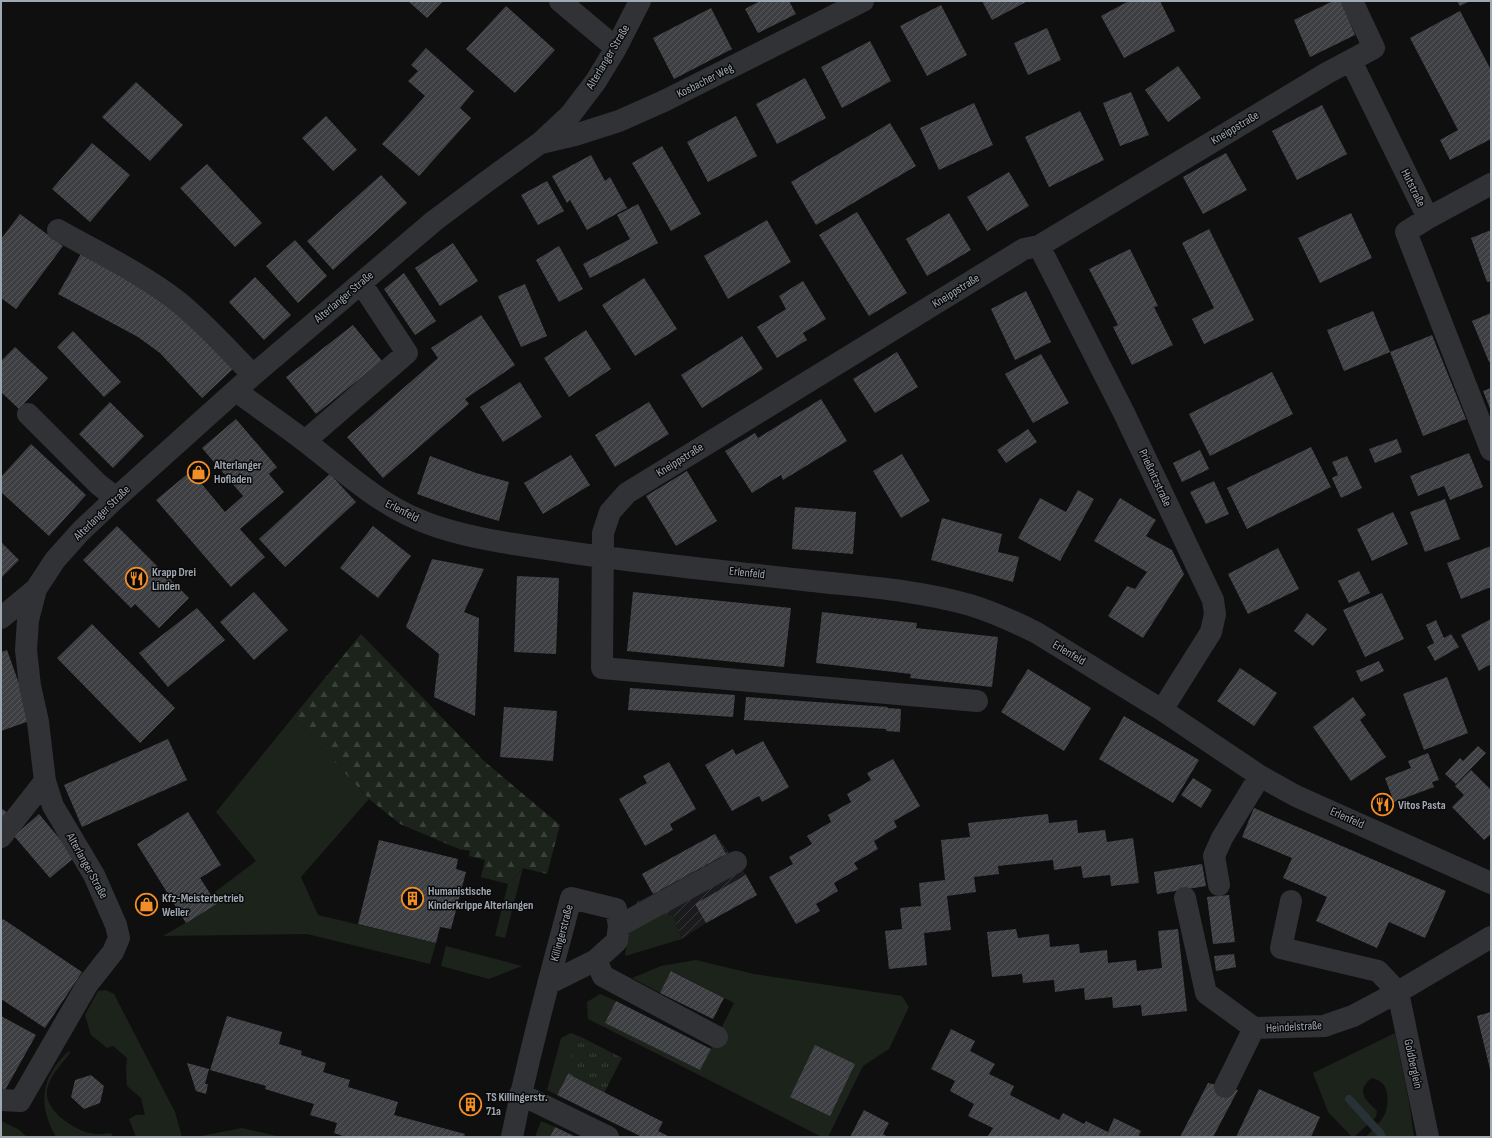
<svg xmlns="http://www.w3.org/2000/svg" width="1492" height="1138" viewBox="0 0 1492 1138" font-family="'Sofia Sans Condensed',sans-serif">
	<defs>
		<pattern id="industrial-furrows" width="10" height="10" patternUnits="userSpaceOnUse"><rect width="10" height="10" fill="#1b1b1d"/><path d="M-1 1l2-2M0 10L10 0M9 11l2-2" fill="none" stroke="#39393b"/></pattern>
		<pattern id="forest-firs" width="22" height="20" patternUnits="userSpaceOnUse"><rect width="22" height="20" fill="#1c231b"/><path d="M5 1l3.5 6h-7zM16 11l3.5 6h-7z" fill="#3a403a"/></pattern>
		<pattern id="park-tufts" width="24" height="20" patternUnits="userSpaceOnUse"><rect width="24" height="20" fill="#1c231b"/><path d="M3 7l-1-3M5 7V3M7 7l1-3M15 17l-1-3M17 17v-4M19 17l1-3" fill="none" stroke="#3a403a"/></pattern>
		<pattern id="building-hatch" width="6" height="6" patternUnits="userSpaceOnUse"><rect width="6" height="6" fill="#3e3f43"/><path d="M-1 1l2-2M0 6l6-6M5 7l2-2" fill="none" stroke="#57585c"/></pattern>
	</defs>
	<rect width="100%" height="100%" fill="#0f0f10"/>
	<!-- industrial -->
	<path fill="url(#industrial-furrows)" d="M 715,834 L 746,875 L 757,895 L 706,923 L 682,939 L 673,916 L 629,932 L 637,902 L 653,894 L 642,874 Z"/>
	<!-- grass -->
	<path fill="#1c231b" d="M 293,717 L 369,799 L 301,877 L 318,915 L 436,943 L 430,964 L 307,934 L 163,936 L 216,905 L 211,895 L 256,861 L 216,812 Z
		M 523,868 L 505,938 L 495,936 L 508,884 Z
		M 661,914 L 673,916 L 682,939 L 625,956 L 629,932 Z
		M 446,946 L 522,966 L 489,979 L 441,966 Z
		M 696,960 L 754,974 L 902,996 L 909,1007 L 889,1049 L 863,1066 L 828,1137 L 822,1137 L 588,1019 L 587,1002 L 600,994 L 616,1001 L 606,1023 L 700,1070 L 734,1003 L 672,971 L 660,993 L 632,978 L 661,966 Z
		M 106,990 L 114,994 L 175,1112 L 182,1137 L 136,1137 L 129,1119 L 136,1115 L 145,1115 L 141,1098 L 127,1086 L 126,1069 L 127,1058 L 113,1046 L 107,1048 L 91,1035 L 85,1015 L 98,991 Z
		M 571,1033 L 581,1037 L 564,1072 L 568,1074 L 557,1095 L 547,1090 L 561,1038 Z
		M 1395,1033 L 1409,1102 L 1414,1137 L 1366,1137 C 1379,1121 1390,1117 1387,1093 C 1386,1085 1380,1080 1372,1078 C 1355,1091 1365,1099 1377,1111 L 1376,1117 L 1354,1137 L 1352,1137 L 1328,1112 L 1313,1073 Z
		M 69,1051 L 70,1053 C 61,1065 45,1081 47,1096 C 49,1113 75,1130 90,1133 C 97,1135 104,1134 111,1133 L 113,1137 L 56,1137 C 37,1104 41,1076 69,1051 Z
		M 1,1121 L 18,1129 L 27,1137 L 1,1137 Z
		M 541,1121 L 555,1127 L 550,1137 L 535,1137 Z
		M 242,1128 L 281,1137 L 201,1137 L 201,1136 Z"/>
	<!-- forest -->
	<path fill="url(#forest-firs)" d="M 361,634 L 484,761 L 560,825 L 547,874 L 523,868 L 508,884 L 481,877 L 485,860 L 469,856 L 470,851 L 459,849 L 400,824 L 369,799 L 293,717 Z"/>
	<!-- park -->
	<path fill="url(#park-tufts)" d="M 581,1037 L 622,1058 L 604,1093 L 563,1072 Z"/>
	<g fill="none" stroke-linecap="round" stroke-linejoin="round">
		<!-- stream -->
		<path stroke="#283236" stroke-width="8" d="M 1349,1099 L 1380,1133 L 1382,1137"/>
	</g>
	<!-- building -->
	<path fill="url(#building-hatch)" d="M 408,1 L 443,1 L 427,18 Z
		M 760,1 L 789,1 L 796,14 L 758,33 L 745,9 Z
		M 982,1 L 1025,1 L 1026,2 L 992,20 Z
		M 1129,1 L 1160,1 L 1175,31 L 1124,58 L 1101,16 Z
		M 1333,1 L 1341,1 L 1355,35 L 1310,57 L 1294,20 Z
		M 1457,1 L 1470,1 L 1460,6 Z
		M 941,5 L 967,55 L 927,76 L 900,26 Z
		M 506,6 L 555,50 L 515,93 L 466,49 Z
		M 711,8 L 732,49 L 674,79 L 653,38 Z
		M 1460,11 L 1491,70 L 1491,139 L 1450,160 L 1440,140 L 1458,130 L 1410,38 Z
		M 1047,28 L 1061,60 L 1028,75 L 1014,43 Z
		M 870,41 L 891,81 L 842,108 L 821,67 Z
		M 426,48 L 474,91 L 460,108 L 471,118 L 419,176 L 382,144 L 425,96 L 408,81 L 418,71 L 411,65 Z
		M 1178,66 L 1201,98 L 1168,122 L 1145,90 Z
		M 805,78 L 826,118 L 777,144 L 756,104 Z
		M 136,82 L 183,125 L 150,161 L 102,117 Z
		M 1131,92 L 1149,135 L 1120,146 L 1103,103 Z
		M 974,103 L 993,145 L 939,170 L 920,128 Z
		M 1322,105 L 1347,154 L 1297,180 L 1272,131 Z
		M 1080,111 L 1104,160 L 1049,187 L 1025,137 Z
		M 326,116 L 357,150 L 333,171 L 302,138 Z
		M 736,116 L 757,156 L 708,182 L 687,142 Z
		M 890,123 L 916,166 L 816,225 L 791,182 Z
		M 92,143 L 130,175 L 90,222 L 52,189 Z
		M 662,146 L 701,214 L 671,231 L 632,163 Z
		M 1226,153 L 1247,190 L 1203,214 L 1183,177 Z
		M 591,155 L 605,181 L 610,177 L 627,208 L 587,230 L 570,200 L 567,203 L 552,176 Z
		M 207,164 L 262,223 L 235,247 L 180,188 Z
		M 1009,172 L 1029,206 L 987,231 L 967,197 Z
		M 381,175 L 407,203 L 333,270 L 307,241 Z
		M 547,181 L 564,211 L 538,225 L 521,195 Z
		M 638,204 L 658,243 L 590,278 L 583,264 L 630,239 L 617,215 Z
		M 857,212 L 907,293 L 869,316 L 819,235 Z
		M 949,213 L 971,250 L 927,276 L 906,239 Z
		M 1351,213 L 1372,258 L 1320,283 L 1298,238 Z
		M 20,214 L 63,246 L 16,309 L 1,298 L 1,239 Z
		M 767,220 L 791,262 L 728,299 L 704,256 Z
		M 1209,229 L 1254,320 L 1204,344 L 1192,319 L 1214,308 L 1182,243 Z
		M 1491,230 L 1491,281 L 1487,282 L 1471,238 Z
		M 295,240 L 327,276 L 298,303 L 266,266 Z
		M 453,243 L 478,281 L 440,306 L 415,268 Z
		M 559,246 L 583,289 L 559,302 L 536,260 Z
		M 1130,249 L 1158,306 L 1154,307 L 1173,345 L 1132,365 L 1113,327 L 1118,325 L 1089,269 Z
		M 82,252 L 195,321 L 236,366 L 202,398 L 160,353 L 138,337 L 58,294 Z
		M 404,273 L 436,321 L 415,335 L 384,289 Z
		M 255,277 L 291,315 L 264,340 L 229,302 Z
		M 644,278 L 677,329 L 635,356 L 602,305 Z
		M 803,281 L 826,319 L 803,333 L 807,340 L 777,358 L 757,327 L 786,309 L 779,296 Z
		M 525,284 L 547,336 L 521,347 L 498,296 Z
		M 1026,291 L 1051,342 L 1015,360 L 991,309 Z
		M 1373,311 L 1390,352 L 1344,371 L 1327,330 Z
		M 1491,313 L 1491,362 L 1489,362 L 1472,321 Z
		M 481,315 L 515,365 L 465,399 L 469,404 L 383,478 L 347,437 L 438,358 L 431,348 Z
		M 353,325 L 382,361 L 316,414 L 286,377 Z
		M 586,330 L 611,369 L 569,397 L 544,358 Z
		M 73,331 L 121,382 L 104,397 L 57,347 Z
		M 1432,335 L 1466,419 L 1423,436 L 1390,352 Z
		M 742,336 L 763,369 L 702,408 L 681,375 Z
		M 15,347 L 48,378 L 19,409 L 1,392 L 1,361 Z
		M 897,352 L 918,387 L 875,413 L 853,379 Z
		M 1041,354 L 1069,403 L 1033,423 L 1005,374 Z
		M 1272,372 L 1293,414 L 1210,456 L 1189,414 Z
		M 520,382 L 542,417 L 503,442 L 480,407 Z
		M 1491,388 L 1491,411 L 1483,391 Z
		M 821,399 L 847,441 L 783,480 L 781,475 L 752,493 L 725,451 L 755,433 L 758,438 Z
		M 110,402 L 144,436 L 113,468 L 79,434 Z
		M 649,402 L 669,434 L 615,467 L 595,435 Z
		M 236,419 L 277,467 L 269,474 L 284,492 L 240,529 L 265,557 L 231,587 L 156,500 L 191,471 L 225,512 L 243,496 L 202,448 Z
		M 1028,429 L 1037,442 L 1006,463 L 997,450 Z
		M 1397,439 L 1402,452 L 1375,463 L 1369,449 Z
		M 31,444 L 86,495 L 49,536 L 1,492 L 1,477 Z
		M 1311,447 L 1331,487 L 1247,529 L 1227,488 Z
		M 1200,450 L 1209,469 L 1182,482 L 1173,463 Z
		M 1469,453 L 1483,487 L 1450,500 L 1444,486 L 1418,496 L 1410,476 Z
		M 902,454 L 930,501 L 901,518 L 873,471 Z
		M 571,455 L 590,485 L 543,514 L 524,483 Z
		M 430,456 L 476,473 L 509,482 L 499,521 L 462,510 L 417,494 Z
		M 1347,456 L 1362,488 L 1341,498 L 1332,478 L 1338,475 L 1332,462 Z
		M 687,471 L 717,521 L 676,546 L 646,496 Z
		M 330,474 L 356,502 L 285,567 L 259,539 Z
		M 1214,481 L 1229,514 L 1206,524 L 1190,492 Z
		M 1078,490 L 1094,499 L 1060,561 L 1018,538 L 1040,498 L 1066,512 Z
		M 1120,498 L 1156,520 L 1146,536 L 1172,550 L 1184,574 L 1143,638 L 1108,616 L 1127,586 L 1135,589 L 1147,572 L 1094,541 Z
		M 1445,499 L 1460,539 L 1425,552 L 1410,512 Z
		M 795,507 L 856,512 L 853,554 L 792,549 Z
		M 1393,512 L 1408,544 L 1372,561 L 1357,529 Z
		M 942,518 L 1002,534 L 998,552 L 1019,557 L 1013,582 L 931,560 Z
		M 117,526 L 189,598 L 159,628 L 135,604 L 131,608 L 83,560 Z
		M 373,526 L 411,556 L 378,598 L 340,568 Z
		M 1,542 L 19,560 L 1,578 Z
		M 1491,546 L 1491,587 L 1461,599 L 1447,563 Z
		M 1278,548 L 1299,589 L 1248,614 L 1228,574 Z
		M 432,559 L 484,569 L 464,612 L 479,618 L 475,716 L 434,697 L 439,654 L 406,627 Z
		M 1359,571 L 1370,593 L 1349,603 L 1338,581 Z
		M 517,576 L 559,578 L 556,654 L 514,652 Z
		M 254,592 L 288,630 L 254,660 L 220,622 Z
		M 633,592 L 791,608 L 784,667 L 627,651 Z
		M 1382,593 L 1404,639 L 1365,657 L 1343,610 Z
		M 197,608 L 225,640 L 168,687 L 139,653 Z
		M 822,612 L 917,623 L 916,628 L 998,637 L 992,687 L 910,678 L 911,674 L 816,663 Z
		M 1307,613 L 1327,629 L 1313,646 L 1294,631 Z
		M 1491,619 L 1491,664 L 1479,671 L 1461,635 Z
		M 1436,620 L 1444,638 L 1451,634 L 1459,647 L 1435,661 L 1427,647 L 1434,643 L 1426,625 Z
		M 92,624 L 175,708 L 140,743 L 57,658 Z
		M 7,650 L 32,720 L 1,731 L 1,652 Z
		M 1379,661 L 1384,671 L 1361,682 L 1356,671 Z
		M 1240,668 L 1277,693 L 1254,726 L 1217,701 Z
		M 1028,669 L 1091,708 L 1064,751 L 1001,712 Z
		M 1447,677 L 1468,733 L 1424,750 L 1403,694 Z
		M 630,688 L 735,695 L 733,717 L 628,710 Z
		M 746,697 L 888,707 L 887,708 L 901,709 L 900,732 L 886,731 L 886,729 L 744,720 Z
		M 1353,697 L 1366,715 L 1360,720 L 1386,757 L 1351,781 L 1313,727 Z
		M 504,707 L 557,711 L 553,761 L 500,757 Z
		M 1124,716 L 1199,760 L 1173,803 L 1099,759 Z
		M 168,739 L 187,780 L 82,827 L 64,785 Z
		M 763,741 L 789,787 L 762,802 L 759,796 L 732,811 L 705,765 L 733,749 L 736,755 Z
		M 1478,746 L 1486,753 L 1456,784 L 1445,774 L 1460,758 L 1463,761 Z
		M 1428,753 L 1439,780 L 1432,782 L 1434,787 L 1394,802 L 1385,778 L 1411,768 L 1408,761 Z
		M 893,759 L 920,806 L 894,821 L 897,827 L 874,841 L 878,849 L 854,863 L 858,869 L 834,883 L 838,891 L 816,904 L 820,911 L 796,924 L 769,877 L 793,864 L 789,857 L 812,844 L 807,836 L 831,822 L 828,815 L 851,802 L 847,794 L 871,780 L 867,773 Z
		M 669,762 L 696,809 L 670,824 L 673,830 L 645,846 L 619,799 L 647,783 L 643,776 Z
		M 1471,770 L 1491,790 L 1491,834 L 1484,840 L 1452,807 L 1464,795 L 1455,786 Z
		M 1193,778 L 1212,790 L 1201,808 L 1181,795 Z
		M 1,808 L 9,814 L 1,824 Z
		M 1254,808 L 1446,891 L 1425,938 L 1389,922 L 1377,948 L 1316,921 L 1327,897 L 1283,878 L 1292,858 L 1242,837 Z
		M 188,812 L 221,865 L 200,878 L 217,904 L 186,923 L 137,844 Z
		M 39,814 L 75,857 L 50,878 L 14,836 Z
		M 1048,814 L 1049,823 L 1077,820 L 1078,833 L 1105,830 L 1107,842 L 1133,838 L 1139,883 L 1111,886 L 1110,875 L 1083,878 L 1081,866 L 1054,870 L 1053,860 L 998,866 L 999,874 L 974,877 L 976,892 L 947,896 L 951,930 L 924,933 L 927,965 L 889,969 L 885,931 L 902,929 L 900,908 L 921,906 L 919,883 L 945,880 L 941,840 L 970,837 L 968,823 Z
		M 715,834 L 726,854 L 653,894 L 642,874 Z
		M 379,840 L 458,859 L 456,869 L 466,872 L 451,929 L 440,927 L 436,943 L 358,924 Z
		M 1202,864 L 1206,886 L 1157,894 L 1154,872 Z
		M 746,875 L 757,895 L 706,923 L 695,904 Z
		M 1229,895 L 1235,942 L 1213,944 L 1207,897 Z
		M 3,919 L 82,972 L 45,1028 L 1,999 L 1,922 Z
		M 1016,929 L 1018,938 L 1049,934 L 1050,947 L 1079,944 L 1080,953 L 1107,950 L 1108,963 L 1136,960 L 1137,971 L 1162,968 L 1158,931 L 1178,929 L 1187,1011 L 1142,1016 L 1141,1005 L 1113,1008 L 1112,997 L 1085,1000 L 1084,988 L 1055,992 L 1054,980 L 1023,983 L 1022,974 L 992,977 L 987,932 Z
		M 1234,954 L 1236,967 L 1216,971 L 1214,956 Z
		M 671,971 L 724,998 L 713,1019 L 660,993 Z
		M 616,1001 L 711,1049 L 700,1070 L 605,1023 Z
		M 1491,1012 L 1491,1069 L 1490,1069 L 1477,1016 Z
		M 1,1016 L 36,1035 L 5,1090 L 1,1088 Z
		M 227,1016 L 282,1032 L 279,1044 L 302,1051 L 301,1055 L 326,1063 L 323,1072 L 350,1080 L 348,1087 L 398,1102 L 394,1115 L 465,1134 L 464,1137 L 346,1137 L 334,1133 L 337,1123 L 310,1115 L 314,1104 L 265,1089 L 266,1086 L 210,1070 Z
		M 951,1029 L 975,1041 L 970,1051 L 995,1064 L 989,1074 L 1014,1086 L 1010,1095 L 1059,1120 L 1063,1113 L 1084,1124 L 1086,1121 L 1108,1132 L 1114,1118 L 1141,1131 L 1138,1137 L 988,1136 L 993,1128 L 968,1116 L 974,1104 L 950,1091 L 955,1081 L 931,1069 Z
		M 815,1045 L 855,1064 L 830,1116 L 790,1097 Z
		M 187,1063 L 209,1069 L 205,1084 L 208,1084 L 206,1094 L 196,1091 Z
		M 568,1074 L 663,1122 L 658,1131 L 670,1137 L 642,1137 L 557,1095 Z
		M 91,1075 L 104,1086 L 100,1103 L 84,1109 L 71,1097 L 75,1080 Z
		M 1208,1083 L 1238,1090 L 1213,1137 L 1180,1137 Z
		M 1259,1089 L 1320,1117 L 1311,1137 L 1236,1137 Z
		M 466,1093 L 478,1096 L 474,1116 L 461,1113 Z
		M 864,1110 L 889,1123 L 883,1134 L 888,1137 L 850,1137 Z
		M 555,1127 L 576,1137 L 550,1137 Z"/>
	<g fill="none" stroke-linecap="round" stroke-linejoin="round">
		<!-- minor -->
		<path stroke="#303235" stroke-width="22" d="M 560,1 L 616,48
			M 1351,61 L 1428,218
			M 541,143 L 575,135 L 619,121 L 664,101 L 863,1
			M 1491,184 L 1428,218 L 1406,232 L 1491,450
			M 58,230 C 97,252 141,273 176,300 C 204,322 228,350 253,375
			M 1039,246 L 1124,413 L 1213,600 L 1215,614 L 1211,632 L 1162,710
			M 236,391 C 259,408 283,424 306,442 C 349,475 384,510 438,527 C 478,540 520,545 561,551 C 647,564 734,572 821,582 C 870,587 922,591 970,605 C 993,612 1015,622 1037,633 L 1162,710 L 1260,776 L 1296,796 L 1491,883
			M 28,414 L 98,484 L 116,498
			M 305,441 L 407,353 L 361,283
			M 1,618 L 36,589
			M 977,701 L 602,668 L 603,533 L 610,512 L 627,493 L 1024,249 L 1039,246 L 1327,73 L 1374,48 L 1352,1
			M 1,837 L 45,781
			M 1219,885 L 1214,856 L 1222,838 L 1260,776
			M 1185,898 L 1206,993 L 1254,1028 L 1324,1026 L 1353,1016 L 1398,992 L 1491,937
			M 1291,901 L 1281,948 L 1378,971 L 1398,992 L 1428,1137
			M 619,926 L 736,862
			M 596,960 L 603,976 L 717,1037
			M 1225,1087 L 1254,1028
			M 520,1094 L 608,1137
			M 1,1100 L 20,1101 L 87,985 L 113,952 L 119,938 L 116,925 L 94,875 L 53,806 L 45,781 L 38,722 L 30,686 L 26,650 L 28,620 L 36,589 L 55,560 L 81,531 L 116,498 L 253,375 L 434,221 L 486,182 L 540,143 L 571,114 L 596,81 L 616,48 L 640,1
			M 512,1137 C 528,1057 550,977 571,898 L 616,909 L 619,926 L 617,941 L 596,960 L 548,984"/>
	</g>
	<!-- icons -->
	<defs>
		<symbol id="shop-ring" viewBox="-11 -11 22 22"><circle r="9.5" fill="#0a0a0b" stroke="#f28e25" stroke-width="1.5"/><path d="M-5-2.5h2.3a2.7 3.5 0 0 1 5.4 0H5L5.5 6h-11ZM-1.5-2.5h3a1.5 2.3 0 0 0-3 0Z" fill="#f28e25"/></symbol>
		<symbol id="restaurant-ring" viewBox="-11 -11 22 22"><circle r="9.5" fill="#0a0a0b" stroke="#f28e25" stroke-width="1.5"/><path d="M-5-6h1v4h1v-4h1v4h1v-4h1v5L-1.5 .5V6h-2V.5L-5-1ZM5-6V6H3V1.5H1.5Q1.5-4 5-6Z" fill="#f28e25"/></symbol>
		<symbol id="building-ring" viewBox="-11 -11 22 22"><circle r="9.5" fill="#0a0a0b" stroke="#f28e25" stroke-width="1.5"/><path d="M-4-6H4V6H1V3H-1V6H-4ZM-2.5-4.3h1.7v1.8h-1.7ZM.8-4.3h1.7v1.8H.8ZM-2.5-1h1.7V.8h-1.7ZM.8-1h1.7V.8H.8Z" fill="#f28e25"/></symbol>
	</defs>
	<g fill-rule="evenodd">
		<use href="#shop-ring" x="186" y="460" width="25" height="25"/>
		<use href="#restaurant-ring" x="124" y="566" width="25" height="25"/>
		<use href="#restaurant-ring" x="1370" y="792" width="25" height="25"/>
		<use href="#building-ring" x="400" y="886" width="25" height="25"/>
		<use href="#shop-ring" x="134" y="892" width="25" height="25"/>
		<use href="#building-ring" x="458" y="1092" width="25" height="25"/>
	</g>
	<g text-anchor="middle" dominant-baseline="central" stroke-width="3" stroke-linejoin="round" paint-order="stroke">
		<!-- street labels -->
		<g font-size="12" fill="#a0a8b2" stroke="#0a0a0b">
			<text transform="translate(608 57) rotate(-59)">Alterlanger Straße</text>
			<text transform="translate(705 81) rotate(-27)">Kosbacher Weg</text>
			<text transform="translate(1235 128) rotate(-31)">Kneippstraße</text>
			<text transform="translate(1413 188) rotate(64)">Hutstraße</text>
			<text transform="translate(956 291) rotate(-32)">Kneippstraße</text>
			<text transform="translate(344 297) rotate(-40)">Alterlanger Straße</text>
			<text transform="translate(680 460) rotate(-32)">Kneippstraße</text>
			<text transform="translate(1155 478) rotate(65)">Prießnitzstraße</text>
			<text transform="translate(402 511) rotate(27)">Erlenfeld</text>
			<text transform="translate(102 513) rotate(-44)">Alterlanger Straße</text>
			<text transform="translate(747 573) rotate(6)">Erlenfeld</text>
			<text transform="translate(1069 653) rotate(31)">Erlenfeld</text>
			<text transform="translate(1347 818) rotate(24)">Erlenfeld</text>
			<text transform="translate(87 866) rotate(61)">Alterlanger Straße</text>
			<text transform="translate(562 933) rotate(-75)">Killingerstraße</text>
			<text transform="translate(1294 1027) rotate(-3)">Heindelstraße</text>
			<text transform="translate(1413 1064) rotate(78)">Goldberglein</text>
		</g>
		<!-- poi labels -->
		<g font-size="12" font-weight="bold" fill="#a0a8b2" stroke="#0a0a0b" text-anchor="start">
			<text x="214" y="465">Alterlanger<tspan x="214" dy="14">Hofladen</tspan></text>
			<text x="152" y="572">Krapp Drei<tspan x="152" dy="14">Linden</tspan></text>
			<text x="1398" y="805">Vitos Pasta</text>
			<text x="428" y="891">Humanistische<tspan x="428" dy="14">Kinderkrippe Alterlangen</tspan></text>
			<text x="162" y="898">Kfz-Meisterbetrieb<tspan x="162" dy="14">Weller</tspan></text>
			<text x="486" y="1097">TS Killingerstr.<tspan x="486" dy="14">71a</tspan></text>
		</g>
	</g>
	<!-- border -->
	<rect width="1492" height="1138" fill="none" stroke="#a0a8b2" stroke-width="4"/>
</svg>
